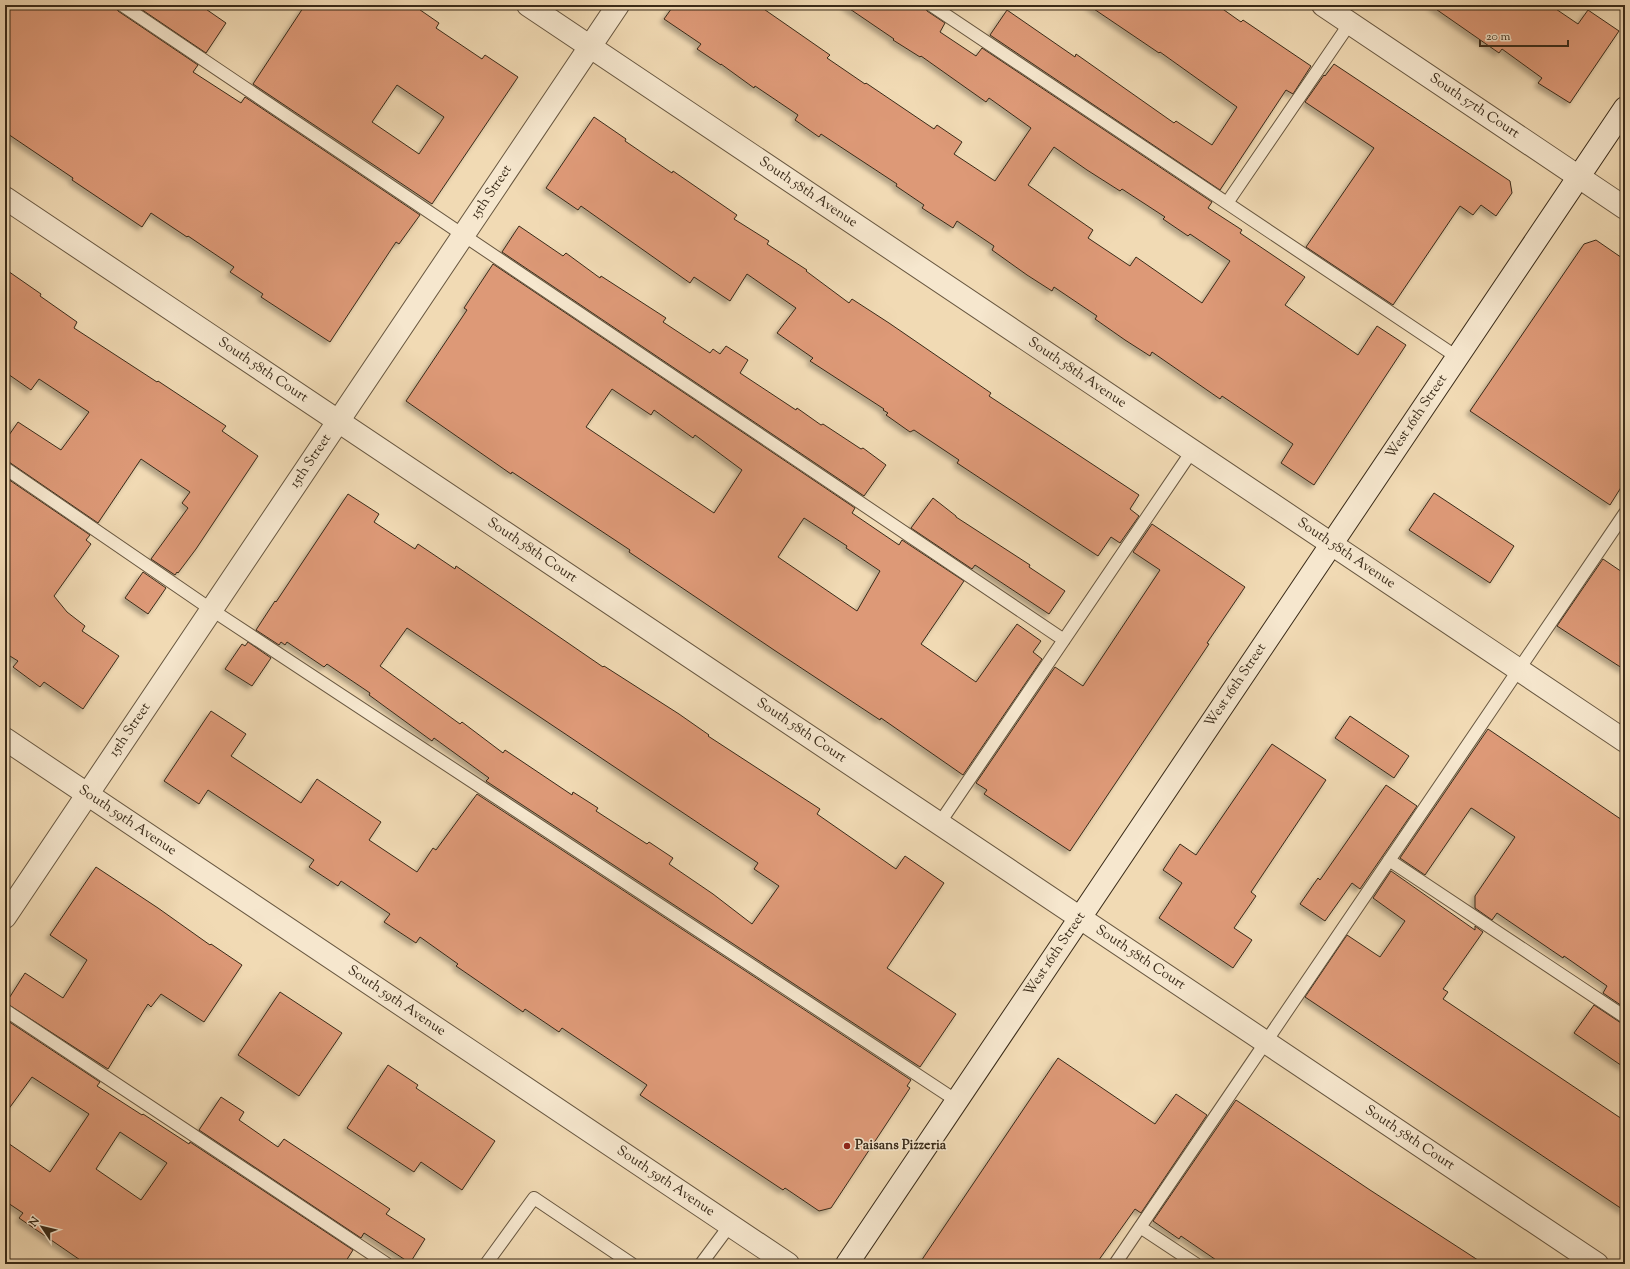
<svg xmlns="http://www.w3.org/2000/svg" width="1630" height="1269" viewBox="0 0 1630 1269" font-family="'Sorts Mill Goudy',serif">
	<defs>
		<filter id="shadow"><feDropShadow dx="-3.5" dy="3.5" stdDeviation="2" flood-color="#0004"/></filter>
	</defs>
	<rect width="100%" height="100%" fill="#f1dab4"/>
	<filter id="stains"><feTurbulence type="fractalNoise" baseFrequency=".005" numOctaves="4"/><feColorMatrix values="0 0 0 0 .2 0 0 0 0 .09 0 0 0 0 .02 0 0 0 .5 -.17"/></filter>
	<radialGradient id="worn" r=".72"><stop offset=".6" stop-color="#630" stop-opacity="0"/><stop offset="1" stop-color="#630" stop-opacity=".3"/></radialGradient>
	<!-- building -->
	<path fill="#d97" stroke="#3a2b19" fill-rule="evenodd" filter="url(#shadow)" d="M 5,5 L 115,5 L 118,11 L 198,65 L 193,72 L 241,103 L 245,97 L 420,215 L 399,244 L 396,242 L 330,342 L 261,297 L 263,294 L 230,272 L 234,267 L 188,236 L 187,237 L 151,213 L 142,227 L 72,180 L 73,178 L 5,132 Z
		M 135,5 L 200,5 L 226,23 L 206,53 Z
		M 305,5 L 413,5 L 439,23 L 436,28 L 482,59 L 485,55 L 518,77 L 432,204 L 253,84 ZM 397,85 L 444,117 L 419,154 L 372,122 Z
		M 674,5 L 758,5 L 830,55 L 827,58 L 865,84 L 866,83 L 934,129 L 937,125 L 962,142 L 954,154 L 995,181 L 1031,128 L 989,98 L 986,102 L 921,56 L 920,57 L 893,40 L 894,39 L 844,5 L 924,5 L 927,11 L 945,23 L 940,32 L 976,56 L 982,48 L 1212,202 L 1208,208 L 1242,230 L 1240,233 L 1305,277 L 1285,305 L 1358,355 L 1377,326 L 1406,345 L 1314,485 L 1281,463 L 1293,444 L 1222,396 L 1220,399 L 1152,352 L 1150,356 L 1125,340 L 1095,319 L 1097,316 L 1054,287 L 1052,291 L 1027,275 L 992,250 L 994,246 L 957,221 L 953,228 L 922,208 L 924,205 L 896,186 L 897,184 L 821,134 L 819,137 L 795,120 L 798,115 L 755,86 L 754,88 L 721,64 L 721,65 L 697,49 L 701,44 L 664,19 ZM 1054,147 L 1087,170 L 1120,191 L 1122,189 L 1165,217 L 1163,219 L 1188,236 L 1190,234 L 1230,261 L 1202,303 L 1136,257 L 1130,266 L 1088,238 L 1093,230 L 1028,185 Z
		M 1088,5 L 1217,5 L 1241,22 L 1243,20 L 1311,66 L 1293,94 L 1286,90 L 1220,190 L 990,35 L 1007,10 L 1075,57 L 1076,54 L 1174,123 L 1176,121 L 1212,145 L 1237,107 L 1160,52 L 1159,53 Z
		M 1430,5 L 1550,5 L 1578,24 L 1588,10 L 1619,31 L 1570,103 L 1538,83 L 1542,78 L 1502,49 L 1499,53 Z
		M 1334,64 L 1510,181 L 1512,193 L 1496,216 L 1481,205 L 1473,215 L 1460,206 L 1393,305 L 1306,247 L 1374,148 L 1305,102 L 1324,75 L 1325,76 Z
		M 594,117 L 626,139 L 625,141 L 672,173 L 673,171 L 737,215 L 734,219 L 769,241 L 767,244 L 807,270 L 806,271 L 849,303 L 852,299 L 889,323 L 991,393 L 989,396 L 1139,495 L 1130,509 L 1139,516 L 1120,543 L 1111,537 L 1098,556 L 957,463 L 959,460 L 914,430 L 910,432 L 886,415 L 888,413 L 883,410 L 884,409 L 810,361 L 813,358 L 777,333 L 796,308 L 747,274 L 730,301 L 694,277 L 690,283 L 581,206 L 578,210 L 546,188 Z
		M 519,226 L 563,256 L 566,253 L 600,278 L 601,276 L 666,318 L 663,322 L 710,353 L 713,349 L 720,354 L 726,346 L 748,360 L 740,373 L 796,410 L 797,408 L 821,425 L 823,424 L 861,449 L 863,448 L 886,465 L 864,496 L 502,252 Z
		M 1596,240 L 1625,260 L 1625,481 L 1610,505 L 1470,411 L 1584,244 Z
		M 493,264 L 855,508 L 852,513 L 899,545 L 902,540 L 964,581 L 921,644 L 976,682 L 1017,624 L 1041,641 L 1033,652 L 1042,659 L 963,775 L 881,718 L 880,720 L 774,650 L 629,552 L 630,550 L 512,472 L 511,474 L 406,401 L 467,310 L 464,308 ZM 612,389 L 651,415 L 654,410 L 693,438 L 695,435 L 742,470 L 714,513 L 586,427 ZM 804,518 L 847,546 L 846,548 L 880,571 L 857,611 L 778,557 Z
		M 5,269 L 41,294 L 40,296 L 77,322 L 74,328 L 157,382 L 158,381 L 226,426 L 222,431 L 258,456 L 196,549 L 178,573 L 177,572 L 175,575 L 151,559 L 188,508 L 182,503 L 190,492 L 141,459 L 98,523 L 9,462 L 5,461 L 5,441 L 18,422 L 61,450 L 89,412 L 39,379 L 31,390 L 5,372 Z
		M 5,477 L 90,535 L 86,540 L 91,544 L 54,596 L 67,612 L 85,626 L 82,631 L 119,656 L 83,709 L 44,682 L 40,687 L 13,667 L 18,661 L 5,653 Z
		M 1434,493 L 1514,546 L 1490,583 L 1409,530 Z
		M 348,494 L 379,514 L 374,522 L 415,549 L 418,544 L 455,569 L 456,566 L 603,667 L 604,666 L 679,714 L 709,735 L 708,736 L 820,809 L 817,814 L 896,869 L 905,856 L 944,883 L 887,968 L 956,1014 L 920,1067 L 486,781 L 489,778 L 434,738 L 432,741 L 369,695 L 370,693 L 327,664 L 324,667 L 287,642 L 285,645 L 281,642 L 279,645 L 256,630 L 275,601 L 276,602 ZM 407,628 L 758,863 L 754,869 L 779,886 L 752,924 L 713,894 L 669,864 L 673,858 L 649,842 L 647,844 L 596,811 L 598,808 L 573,792 L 572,795 L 505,750 L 503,753 L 462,722 L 460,724 L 380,666 Z
		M 933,498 L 956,516 L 956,517 L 1030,565 L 1029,567 L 1065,591 L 1049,614 L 975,565 L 972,569 L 911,528 Z
		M 1152,524 L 1245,587 L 1207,643 L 1209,644 L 1070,851 L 984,794 L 987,790 L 976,783 L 1055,667 L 1083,686 L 1160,570 L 1133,552 Z
		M 1603,559 L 1625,574 L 1625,670 L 1557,626 Z
		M 143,572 L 166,588 L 148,614 L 125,598 Z
		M 248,642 L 271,658 L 252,686 L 225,669 L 242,644 L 245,646 Z
		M 211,711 L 246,734 L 231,756 L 301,803 L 317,779 L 381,822 L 369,840 L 417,872 L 433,848 L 436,850 L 477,794 L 911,1080 L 907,1086 L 910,1088 L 831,1208 L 819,1211 L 785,1188 L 783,1190 L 640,1095 L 647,1085 L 562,1028 L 559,1032 L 525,1009 L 523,1012 L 456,966 L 458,964 L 420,937 L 416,943 L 384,922 L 390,914 L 341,881 L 338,886 L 309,867 L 314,860 L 208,790 L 199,804 L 164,781 Z
		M 1350,716 L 1409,756 L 1394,778 L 1335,738 Z
		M 1488,729 L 1625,822 L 1625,1008 L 1603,993 L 1607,986 L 1564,956 L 1563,958 L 1497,913 L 1492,920 L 1475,908 L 1475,896 L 1515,837 L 1473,809 L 1471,808 L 1425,875 L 1400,858 Z
		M 1272,744 L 1326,780 L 1251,892 L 1256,896 L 1234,928 L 1252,940 L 1233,968 L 1159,918 L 1182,883 L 1163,870 L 1180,844 L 1196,855 Z
		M 1386,785 L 1417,806 L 1360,889 L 1352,883 L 1325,921 L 1300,904 L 1318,878 L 1320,880 Z
		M 96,867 L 158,908 L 210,945 L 211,944 L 242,965 L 204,1022 L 161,994 L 151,1007 L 148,1004 L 108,1069 L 6,1003 L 25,973 L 63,998 L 87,960 L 50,935 Z
		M 1391,871 L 1475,930 L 1475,926 L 1483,932 L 1443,989 L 1448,992 L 1443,999 L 1625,1121 L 1625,1211 L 1305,997 L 1347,935 L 1380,957 L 1405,921 L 1373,898 Z
		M 280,992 L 342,1033 L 299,1096 L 238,1055 Z
		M 1594,1005 L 1621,1023 L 1625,1024 L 1625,1068 L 1574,1033 Z
		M 5,1019 L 100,1082 L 97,1086 L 142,1115 L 143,1114 L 189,1144 L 190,1142 L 353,1250 L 344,1264 L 86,1264 L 19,1218 L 23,1213 L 5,1201 L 5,1141 L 50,1172 L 89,1114 L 32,1077 L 5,1114 ZM 120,1132 L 167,1163 L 141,1200 L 96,1169 Z
		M 1058,1058 L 1155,1124 L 1176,1094 L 1207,1115 L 1141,1213 L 1135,1209 L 1096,1264 L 919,1264 Z
		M 388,1065 L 418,1085 L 416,1088 L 495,1141 L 462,1190 L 421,1162 L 414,1172 L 347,1128 Z
		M 221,1097 L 244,1112 L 239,1120 L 278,1147 L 284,1139 L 390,1209 L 386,1214 L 425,1239 L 410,1263 L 364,1233 L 361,1238 L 199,1130 Z
		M 1236,1100 L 1370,1190 L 1484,1264 L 1222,1264 L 1181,1236 L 1179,1239 L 1153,1221 Z"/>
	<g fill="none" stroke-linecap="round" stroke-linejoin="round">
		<defs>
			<path id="lane" d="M 122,5 L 1064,640
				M 931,5 L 1457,357
				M 1227,203 L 1350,23
				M 5,468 L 212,610 L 957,1101
				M 939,824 L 1192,451
				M 1389,860 L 1625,1017
				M 5,1010 L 387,1264
				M 1140,1227 L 1196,1264
				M 486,1264 L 534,1198 L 632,1264
				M 701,1264 L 730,1225
				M 1115,1264 L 1625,513"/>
			<g id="street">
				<path id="s1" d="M 528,5 L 1625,741"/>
				<path id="s2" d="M 1323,5 L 1625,208"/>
				<path id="s3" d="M 5,198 L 1597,1264"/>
				<path id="s4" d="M 5,739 L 788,1264"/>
				<path id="s5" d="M 5,917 L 618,5"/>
			</g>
			<g id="secondary">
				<path id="s6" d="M 847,1264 L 1625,108"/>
			</g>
		</defs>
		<!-- lane casing -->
		<use href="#lane" stroke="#685740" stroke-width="14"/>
		<!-- street casing -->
		<use href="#street" stroke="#685740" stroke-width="24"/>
		<!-- secondary casing -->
		<use href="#secondary" stroke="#3a2b19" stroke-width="24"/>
		<!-- lane -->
		<use href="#lane" stroke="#f6e7ce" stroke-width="12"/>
		<!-- street -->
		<use href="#street" stroke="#f6e7ce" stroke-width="22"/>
		<!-- secondary -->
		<use href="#secondary" stroke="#f6e7ce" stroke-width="22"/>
	</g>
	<!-- markers -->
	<circle fill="#8f2418" stroke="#f6e7ce" stroke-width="1.5" cx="847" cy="1146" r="4"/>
	<g text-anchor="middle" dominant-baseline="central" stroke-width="3" stroke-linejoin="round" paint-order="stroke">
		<!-- street labels -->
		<g font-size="14" fill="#3a2b19" stroke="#f6e7ce">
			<text stroke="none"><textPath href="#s2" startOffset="182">South 57th Court</textPath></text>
			<text stroke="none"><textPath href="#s5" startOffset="873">15th Street</textPath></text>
			<text stroke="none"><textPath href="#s1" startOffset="337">South 58th Avenue</textPath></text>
			<text stroke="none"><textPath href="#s3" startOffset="310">South 58th Court</textPath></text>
			<text stroke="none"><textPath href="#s1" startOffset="661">South 58th Avenue</textPath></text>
			<text stroke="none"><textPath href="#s6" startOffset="1021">West 16th Street</textPath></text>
			<text stroke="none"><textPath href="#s5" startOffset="549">15th Street</textPath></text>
			<text stroke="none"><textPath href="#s3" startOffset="634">South 58th Court</textPath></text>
			<text stroke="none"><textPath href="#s1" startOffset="985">South 58th Avenue</textPath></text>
			<text stroke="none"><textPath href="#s6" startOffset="697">West 16th Street</textPath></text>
			<text stroke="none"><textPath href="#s5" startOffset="225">15th Street</textPath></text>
			<text stroke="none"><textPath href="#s3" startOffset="958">South 58th Court</textPath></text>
			<text stroke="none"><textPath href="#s4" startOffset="147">South 59th Avenue</textPath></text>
			<text stroke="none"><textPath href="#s6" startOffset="373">West 16th Street</textPath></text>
			<text stroke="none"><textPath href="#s3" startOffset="1366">South 58th Court</textPath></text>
			<text stroke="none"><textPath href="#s4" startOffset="471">South 59th Avenue</textPath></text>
			<text stroke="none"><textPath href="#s3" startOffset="1690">South 58th Court</textPath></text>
			<text stroke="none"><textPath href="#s4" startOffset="795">South 59th Avenue</textPath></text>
		</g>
		<!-- poi labels -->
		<g font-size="14" font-weight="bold" fill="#3a2b19" stroke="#f6e7ce" text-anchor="start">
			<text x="855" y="1146">Paisans Pizzeria</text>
		</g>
	</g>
	<!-- margin -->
	<rect width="1630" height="1269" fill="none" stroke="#f1dab4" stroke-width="20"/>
	<rect x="6" y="6" width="1618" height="1257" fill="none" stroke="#3a2b19" stroke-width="2"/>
	<rect x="10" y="10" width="1610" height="1249" fill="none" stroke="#3a2b19"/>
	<!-- north arrow -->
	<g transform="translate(42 1227) rotate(305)" stroke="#f6e7ce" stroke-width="3" paint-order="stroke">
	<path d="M0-3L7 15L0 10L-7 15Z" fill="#3a2b19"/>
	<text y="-6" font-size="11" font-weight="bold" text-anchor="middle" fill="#3a2b19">N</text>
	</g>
	<!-- scale -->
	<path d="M1480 40v6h88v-6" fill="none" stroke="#3a2b19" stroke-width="2"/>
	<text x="1486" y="40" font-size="12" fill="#3a2b19" stroke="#f6e7ce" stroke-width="3" paint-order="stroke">20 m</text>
	<rect width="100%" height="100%" filter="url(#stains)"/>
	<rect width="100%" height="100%" fill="url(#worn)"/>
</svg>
